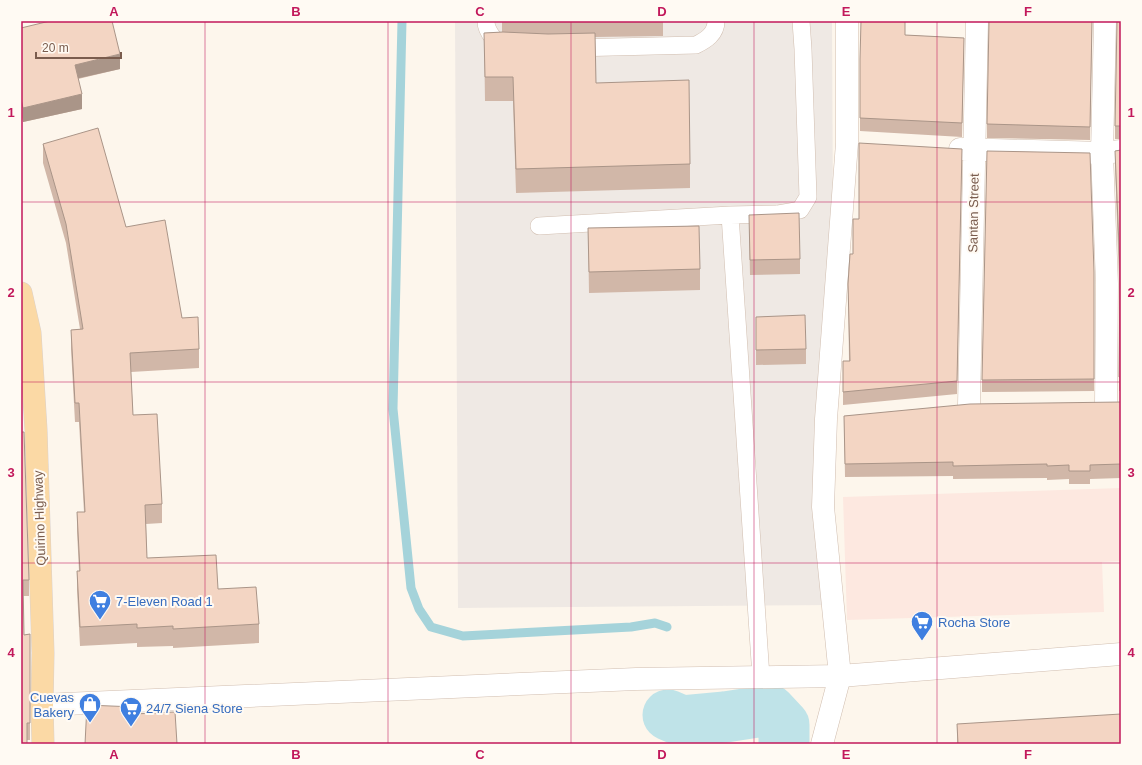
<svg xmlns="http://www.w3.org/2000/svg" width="1142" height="765" viewBox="0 0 1142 765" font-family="Helvetica,sans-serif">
  <rect width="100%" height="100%" fill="#fdf6ec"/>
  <path fill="#fde8e0" d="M 1121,488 L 1121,561 L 1102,562 L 1104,612 L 847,620 L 843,497 Z"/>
  <path fill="#efe9e4" d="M 455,21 L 832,21 L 835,605 L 458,608 Z"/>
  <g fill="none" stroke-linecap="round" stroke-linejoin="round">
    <path stroke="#a5d3da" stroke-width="9" d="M 402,21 L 393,409 L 411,588 L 419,609 L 431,627 L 463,636 L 631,627 L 655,623 L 667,627"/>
    <path stroke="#bfe3e8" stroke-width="51" d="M 668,715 L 682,721 L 725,717 L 770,710 L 784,725 L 784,744"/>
    <g stroke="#d1beb0" stroke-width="18">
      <path id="service" d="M 486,21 C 486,32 497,45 508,47
        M 572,48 L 696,45 C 706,40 716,34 716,21
        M 730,215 L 777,214 L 800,210 L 808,197 L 803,49 L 801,21
        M 539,226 L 730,215 L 761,677"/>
    </g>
    <g stroke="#d1beb0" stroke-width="23">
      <path id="minor" d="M 1105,21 L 1102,153 L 1107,284 L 1106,404
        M 960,149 L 1102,153 L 1121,151
        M 969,405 L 977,21
        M 822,744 L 840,676 L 823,507 L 826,419 L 847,143 L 847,21"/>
    </g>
    <g stroke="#d1beb0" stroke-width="23">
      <path id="tertiary" d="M 42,705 L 636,679 L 840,676 L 1121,654"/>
    </g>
    <g stroke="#dad1cd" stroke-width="23">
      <path id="primary" d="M 21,293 L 30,333 L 36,430 L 43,653 L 42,705 L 43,744"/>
    </g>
    <use href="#service" stroke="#fff" stroke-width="17"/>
    <use href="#minor" stroke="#fff" stroke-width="22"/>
    <use href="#tertiary" stroke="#fff" stroke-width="22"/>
    <use href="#primary" stroke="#fbd9a5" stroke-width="22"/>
  </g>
  <path fill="#d1b7a8" d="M 502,21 L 663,21 L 663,36 L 595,37 L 596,83 L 690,164 L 690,188 L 516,193 L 513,101 L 485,101 L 484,33 L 502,32 Z
    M 1092,21 L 1090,140 L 987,138 L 987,124 Z
    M 1121,21 L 1121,139 L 1115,139 L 1115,126 Z
    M 21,28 L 120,69 L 78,79 L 82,109 L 23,122 L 21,113 Z
    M 905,35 L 964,38 L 962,137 L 860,131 L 860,59 Z
    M 43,144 L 126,227 L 182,318 L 199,349 L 199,368 L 131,372 L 133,415 L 162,504 L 162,523 L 146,524 L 147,558 L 218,589 L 259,624 L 259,643 L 173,648 L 173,646 L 137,647 L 137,643 L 80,646 L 77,590 L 77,571 L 79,571 L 77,531 L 77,512 L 84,512 L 79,422 L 75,422 L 71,349 L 71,330 L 80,329 L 66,243 L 43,163 Z
    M 962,149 L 957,394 L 843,405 L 843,374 L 849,361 L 848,284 L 853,254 Z
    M 1121,150 L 1121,391 L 1119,391 L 1119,282 L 1115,164 L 1115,151 Z
    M 588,228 L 700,269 L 700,290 L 589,293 Z
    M 749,229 L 800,259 L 800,274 L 750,275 Z
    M 1094,272 L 1094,391 L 982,392 L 982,380 Z
    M 756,317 L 806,349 L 806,364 L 756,365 Z
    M 1121,402 L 1121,478 L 1090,479 L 1090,484 L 1069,484 L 1069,479 L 1047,480 L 1047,478 L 953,479 L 953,476 L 845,477 L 844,416 Z
    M 21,432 L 29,580 L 29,596 L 23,596 L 24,635 L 30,634 L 30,740 L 27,740 L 21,744 Z
    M 957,724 L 1121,744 L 957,744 Z"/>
  <path fill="#aa9588" d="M 120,54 L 120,69 L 75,79 L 75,65 Z
    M 82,94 L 82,109 L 23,122 L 23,108 Z"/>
  <path fill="#f3d5c3" stroke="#aa9588" d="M 50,21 L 112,21 L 120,54 L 75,65 L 82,94 L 23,108 L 21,99 L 21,28 Z
    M 861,21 L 905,21 L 905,35 L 964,38 L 962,123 L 860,118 L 860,59 Z
    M 989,21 L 1092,21 L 1090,127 L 987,124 Z
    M 1117,21 L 1121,21 L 1121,126 L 1115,126 Z
    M 503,32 L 548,34 L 595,33 L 596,83 L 689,80 L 690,164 L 516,169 L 513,77 L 485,77 L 484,33 Z
    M 98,128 L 126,227 L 165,220 L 182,318 L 198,317 L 199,349 L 130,353 L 133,415 L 157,414 L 162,504 L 145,505 L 147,558 L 216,555 L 218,589 L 256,587 L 259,624 L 173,629 L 173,626 L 137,628 L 137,624 L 80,627 L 77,571 L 80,571 L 77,512 L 85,512 L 79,403 L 75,403 L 71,330 L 83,329 L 66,224 L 43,144 Z
    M 859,143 L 962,149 L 957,381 L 843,392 L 843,361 L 850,361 L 848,284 L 850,254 L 853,254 L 853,219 L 859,219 Z
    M 1121,150 L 1121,377 L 1119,377 L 1120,270 L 1115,151 Z
    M 987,151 L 1090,153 L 1094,272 L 1094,379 L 982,380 Z
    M 799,213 L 800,259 L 750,260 L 749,215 Z
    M 699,226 L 700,269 L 589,272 L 588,228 Z
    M 805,315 L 806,349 L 756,350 L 756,317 Z
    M 1121,402 L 1121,464 L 1090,465 L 1090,471 L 1069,471 L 1069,465 L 1047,466 L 1047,464 L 953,466 L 953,462 L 845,464 L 844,416 L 970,404 Z
    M 21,432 L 24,432 L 29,580 L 23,580 L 24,635 L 30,634 L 30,723 L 27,723 L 27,744 L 21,744 Z
    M 87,705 L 135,707 L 134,714 L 175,712 L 177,744 L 85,744 Z
    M 1121,714 L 1121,744 L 958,744 L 957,724 Z"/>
  <path fill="none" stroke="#c2185b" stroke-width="1" stroke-opacity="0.55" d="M 205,21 L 205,744M 388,21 L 388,744M 571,21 L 571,744M 754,21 L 754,744M 937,21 L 937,744M 21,202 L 1121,202M 21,382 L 1121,382M 21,563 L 1121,563"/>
  <defs>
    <g id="supermarket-pin" transform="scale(1.15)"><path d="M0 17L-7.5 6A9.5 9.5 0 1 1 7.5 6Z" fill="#3f7fe0" stroke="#fffaf3"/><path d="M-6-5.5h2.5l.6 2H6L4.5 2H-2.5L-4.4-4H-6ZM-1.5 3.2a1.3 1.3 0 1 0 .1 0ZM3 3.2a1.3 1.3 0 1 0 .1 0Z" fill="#fff"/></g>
    <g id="shop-pin" transform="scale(1.15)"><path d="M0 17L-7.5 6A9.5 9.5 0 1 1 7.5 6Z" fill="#3f7fe0" stroke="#fffaf3"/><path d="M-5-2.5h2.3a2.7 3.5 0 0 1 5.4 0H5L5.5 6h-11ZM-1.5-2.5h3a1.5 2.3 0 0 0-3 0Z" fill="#fff"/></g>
  </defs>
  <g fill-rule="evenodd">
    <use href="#supermarket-pin" x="100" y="601"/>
    <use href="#supermarket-pin" x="922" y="622"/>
    <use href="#shop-pin" x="90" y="704"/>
    <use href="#supermarket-pin" x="131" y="708"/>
  </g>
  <g text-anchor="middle" stroke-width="4" stroke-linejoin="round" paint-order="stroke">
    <g font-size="13" fill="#7a5c4d" stroke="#fffaf3">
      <text transform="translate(973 213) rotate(-89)" y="5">Santan Street</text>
      <text transform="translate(39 518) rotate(-92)" y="5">Quirino Highway</text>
    </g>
    <g font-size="13" fill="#366cbe" stroke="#fffaf3" text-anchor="start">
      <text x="116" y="606">7-Eleven Road 1</text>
      <text x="938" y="627">Rocha Store</text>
      <text x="74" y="702" text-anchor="end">Cuevas<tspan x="74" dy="15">Bakery</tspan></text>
      <text x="146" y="713">24/7 Siena Store</text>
    </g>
  </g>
  <rect width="1142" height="765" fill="none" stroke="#fffaf3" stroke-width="44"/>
  <path d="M36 52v6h85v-6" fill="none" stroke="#7a5c4d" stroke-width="2"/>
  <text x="42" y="52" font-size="12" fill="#7a5c4d" stroke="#fffaf3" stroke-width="3" paint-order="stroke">20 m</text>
  <rect x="22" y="22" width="1098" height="721" fill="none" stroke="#c2185b" stroke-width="1.5"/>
  <g font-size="13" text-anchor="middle" font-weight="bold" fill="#c2185b">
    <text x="114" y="16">A</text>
    <text x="296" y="16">B</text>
    <text x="480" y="16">C</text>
    <text x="662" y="16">D</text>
    <text x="846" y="16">E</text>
    <text x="1028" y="16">F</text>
    <text x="11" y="117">1</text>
    <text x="1131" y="117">1</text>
    <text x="11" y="297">2</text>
    <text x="1131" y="297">2</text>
    <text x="11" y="477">3</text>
    <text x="1131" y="477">3</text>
    <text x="11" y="657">4</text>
    <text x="1131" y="657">4</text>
    <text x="114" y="759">A</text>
    <text x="296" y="759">B</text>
    <text x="480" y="759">C</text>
    <text x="662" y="759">D</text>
    <text x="846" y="759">E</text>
    <text x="1028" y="759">F</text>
  </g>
</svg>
